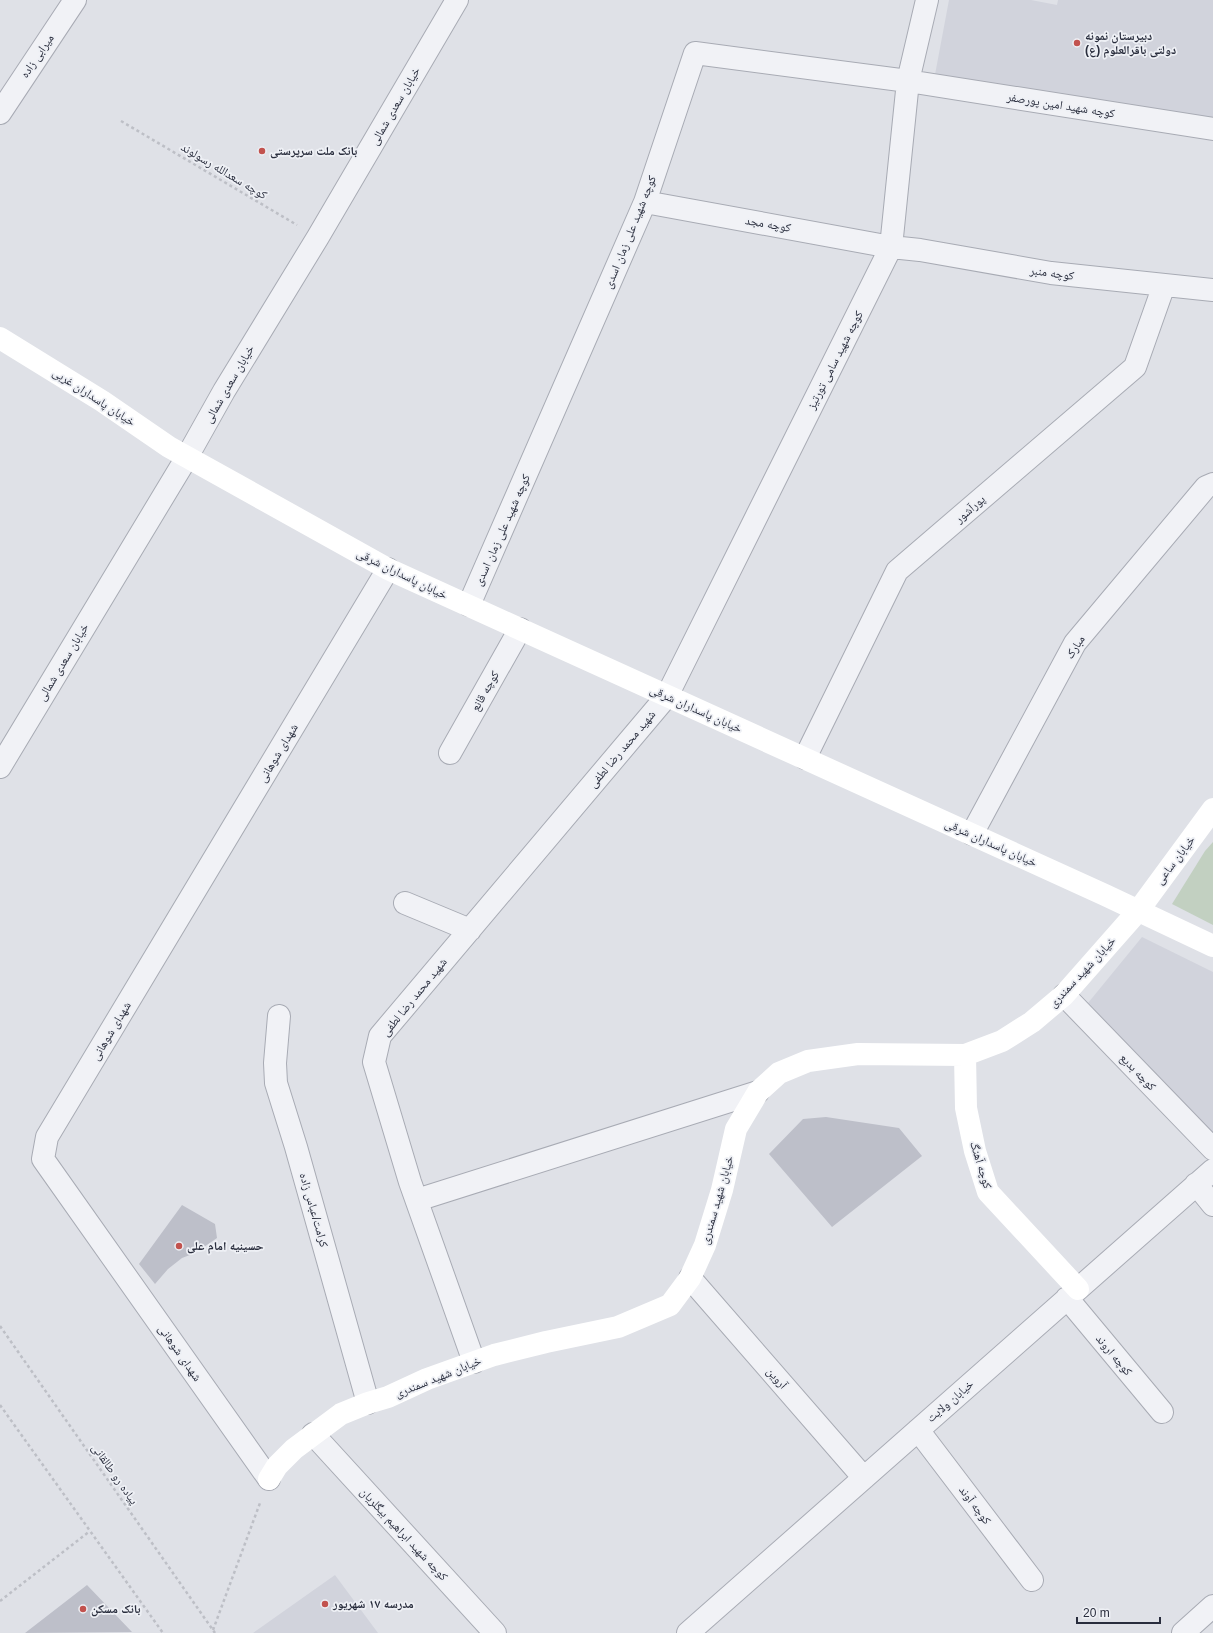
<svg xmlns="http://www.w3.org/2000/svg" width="1213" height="1633" viewBox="0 0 1213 1633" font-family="Arial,'Noto Naskh Arabic',sans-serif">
  <rect width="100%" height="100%" fill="#dfe1e7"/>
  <path fill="#d1d3dc" d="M 949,0 L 1031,0 L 1057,5 L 1058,0 L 1213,0 L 1213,127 L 934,80 Z
    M 1142,937 L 1213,972 L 1213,1133 L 1088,1003 Z
    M 335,1575 L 378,1633 L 253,1633 Z"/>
  <path fill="#c2d0c1" d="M 1213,842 L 1213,925 L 1172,904 L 1205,851 Z"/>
  <path fill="#bdbfc9" d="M 826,1117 L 899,1128 L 922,1156 L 832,1227 L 769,1154 L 803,1119 Z
    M 182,1205 L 215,1224 L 217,1238 L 195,1253 L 182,1258 L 168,1269 L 155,1284 L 139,1264 Z
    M 87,1585 L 132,1632 L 25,1633 Z"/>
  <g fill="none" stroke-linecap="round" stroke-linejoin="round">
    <g stroke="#a8abb4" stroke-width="24">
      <path id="street" d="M 0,113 L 75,0
        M 645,202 L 891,247 L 920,250 L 1051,273 L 1213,290
        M 469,605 L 645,202 L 695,53 L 908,81 L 1213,129
        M 450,753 L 520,629
        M 805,758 L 897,571 L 1135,367 L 1164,285
        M 0,767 L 187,457 L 224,391 L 318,237 L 457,0
        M 972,834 L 1075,643 L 1206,487 L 1213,484
        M 405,903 L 470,930
        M 1064,995 L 1213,1149
        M 279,1016 L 275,1063 L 276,1083 L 296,1147 L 368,1403
        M 1196,1184 L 1213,1205
        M 417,1200 L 758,1092
        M 690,1278 L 864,1478
        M 1067,1298 L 1162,1412
        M 474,1362 L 410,1182 L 374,1062 L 380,1036 L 667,696 L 891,247 L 908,81 L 927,0
        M 918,1430 L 1032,1580
        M 313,1434 L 495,1633
        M 269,1479 L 43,1159 L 47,1137 L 388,569
        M 688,1633 L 1213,1170
        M 1183,1633 L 1213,1606"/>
    </g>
    <path stroke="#bdbfc6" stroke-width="2.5" stroke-dasharray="3 3" stroke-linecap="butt" d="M 121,121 L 297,225
      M 0,1326 L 215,1633
      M 0,1405 L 163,1633
      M 0,1601 L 90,1531
      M 213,1630 L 260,1503"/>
    <use href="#street" stroke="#f1f2f6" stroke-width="22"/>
    <path stroke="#fff" stroke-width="22" d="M 0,338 L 102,401 L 169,447 L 388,569 L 1105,895 L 1213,946
      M 965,1055 L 966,1108 L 975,1151 L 988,1192 L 1078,1289
      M 269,1479 L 277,1466 L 294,1449 L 341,1414 L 368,1403 L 388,1397 L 427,1379 L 494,1355 L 546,1342 L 618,1327 L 670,1305 L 690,1278 L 705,1245 L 722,1190 L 736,1129 L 758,1092 L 779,1073 L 808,1061 L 858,1054 L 965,1055 L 1002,1041 L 1032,1022 L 1064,995 L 1138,911 L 1213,809"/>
  </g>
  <g fill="#c2524e" stroke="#eef0f5" stroke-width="1.5">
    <circle cx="1077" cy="43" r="4"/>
    <circle cx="262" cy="151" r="4"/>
    <circle cx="179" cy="1246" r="4"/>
    <circle cx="325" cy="1604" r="4"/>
    <circle cx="83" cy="1609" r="4"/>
  </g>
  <g text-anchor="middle" stroke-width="3.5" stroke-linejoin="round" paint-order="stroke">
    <g font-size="12" font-weight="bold" fill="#292d3d" stroke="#eef0f5" text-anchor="start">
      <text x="1085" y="40">دبیرستان نمونه<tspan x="1085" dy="14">دولتی باقرالعلوم (ع)</tspan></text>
      <text x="270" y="155">بانک ملت سرپرستی</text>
      <text x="187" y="1250">حسینیه امام علی</text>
      <text x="333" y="1608">مدرسه ۱۷ شهریور</text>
      <text x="91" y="1613">بانک مسکن</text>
    </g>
    <g font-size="12" fill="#292d3d" stroke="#eef0f5">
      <text transform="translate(37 56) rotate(-56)" y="4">میرابی زاده</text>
      <text transform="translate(1061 105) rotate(9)" y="4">کوچه شهید امین پورصفر</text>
      <text transform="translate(395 106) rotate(-60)" y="4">خیابان سعدی شمالی</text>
      <text transform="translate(224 171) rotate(31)" y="4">کوچه سعدالله رسولوند</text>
      <text transform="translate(768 224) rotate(10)" y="4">کوچه مجد</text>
      <text transform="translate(630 232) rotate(-68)" y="4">کوچه شهید علی زمان اسدی</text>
      <text transform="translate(1052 273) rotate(8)" y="4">کوچه منبر</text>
      <text transform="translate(835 360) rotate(-63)" y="4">کوچه شهید سامی تورتیز</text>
      <text transform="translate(229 384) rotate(-60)" y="4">خیابان سعدی شمالی</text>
      <text transform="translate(94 397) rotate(33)" y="4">خیابان پاسداران غربی</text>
      <text transform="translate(970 509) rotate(-41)" y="4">پورآشور</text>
      <text transform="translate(502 530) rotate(-66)" y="4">کوچه شهید علی زمان اسدی</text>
      <text transform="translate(402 574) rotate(26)" y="4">خیابان پاسداران شرقی</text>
      <text transform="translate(1075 647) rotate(-57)" y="4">مبارک</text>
      <text transform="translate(63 662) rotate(-59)" y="4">خیابان سعدی شمالی</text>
      <text transform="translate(485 691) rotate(-60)" y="4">کوچه قانع</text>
      <text transform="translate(696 709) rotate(24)" y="4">خیابان پاسداران شرقی</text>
      <text transform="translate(622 749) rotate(-50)" y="4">شهید محمد رضا لطفی</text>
      <text transform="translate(278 753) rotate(-59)" y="4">شهدای شوهانی</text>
      <text transform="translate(991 843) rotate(24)" y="4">خیابان پاسداران شرقی</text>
      <text transform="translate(1175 860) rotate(-53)" y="4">خیابان ساعی</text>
      <text transform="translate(1082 972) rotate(-47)" y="4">خیابان شهید سمندری</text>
      <text transform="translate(414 997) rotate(-51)" y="4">شهید محمد رضا لطفی</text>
      <text transform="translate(111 1031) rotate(-59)" y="4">شهدای شوهانی</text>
      <text transform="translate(1138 1072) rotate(46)" y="4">کوچه بدیع</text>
      <text transform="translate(981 1165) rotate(73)" y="4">کوچه آهنگ</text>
      <text transform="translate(717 1200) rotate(-74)" y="4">خیابان شهید سمندری</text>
      <text transform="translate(314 1210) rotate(74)" y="4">کرامت/عباس زاده</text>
      <text transform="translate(180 1353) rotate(55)" y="4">شهدای شوهانی</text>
      <text transform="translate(1114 1355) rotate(50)" y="4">کوچه اروند</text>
      <text transform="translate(438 1377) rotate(-22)" y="4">خیابان شهید سمندری</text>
      <text transform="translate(777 1378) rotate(49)" y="4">آروین</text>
      <text transform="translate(950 1401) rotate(-41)" y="4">خیابان ولایت</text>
      <text transform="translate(115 1474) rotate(55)" y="4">پیاده رو طالقانی</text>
      <text transform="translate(975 1505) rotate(53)" y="4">کوچه آوند</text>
      <text transform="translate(404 1534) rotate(47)" y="4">کوچه شهید ابراهیم بیگلریان</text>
    </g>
  </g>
  <path d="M1077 1617v6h83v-6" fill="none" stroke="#292d3d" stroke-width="2"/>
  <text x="1083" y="1617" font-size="12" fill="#292d3d" stroke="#eef0f5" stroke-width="3" paint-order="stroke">20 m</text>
</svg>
